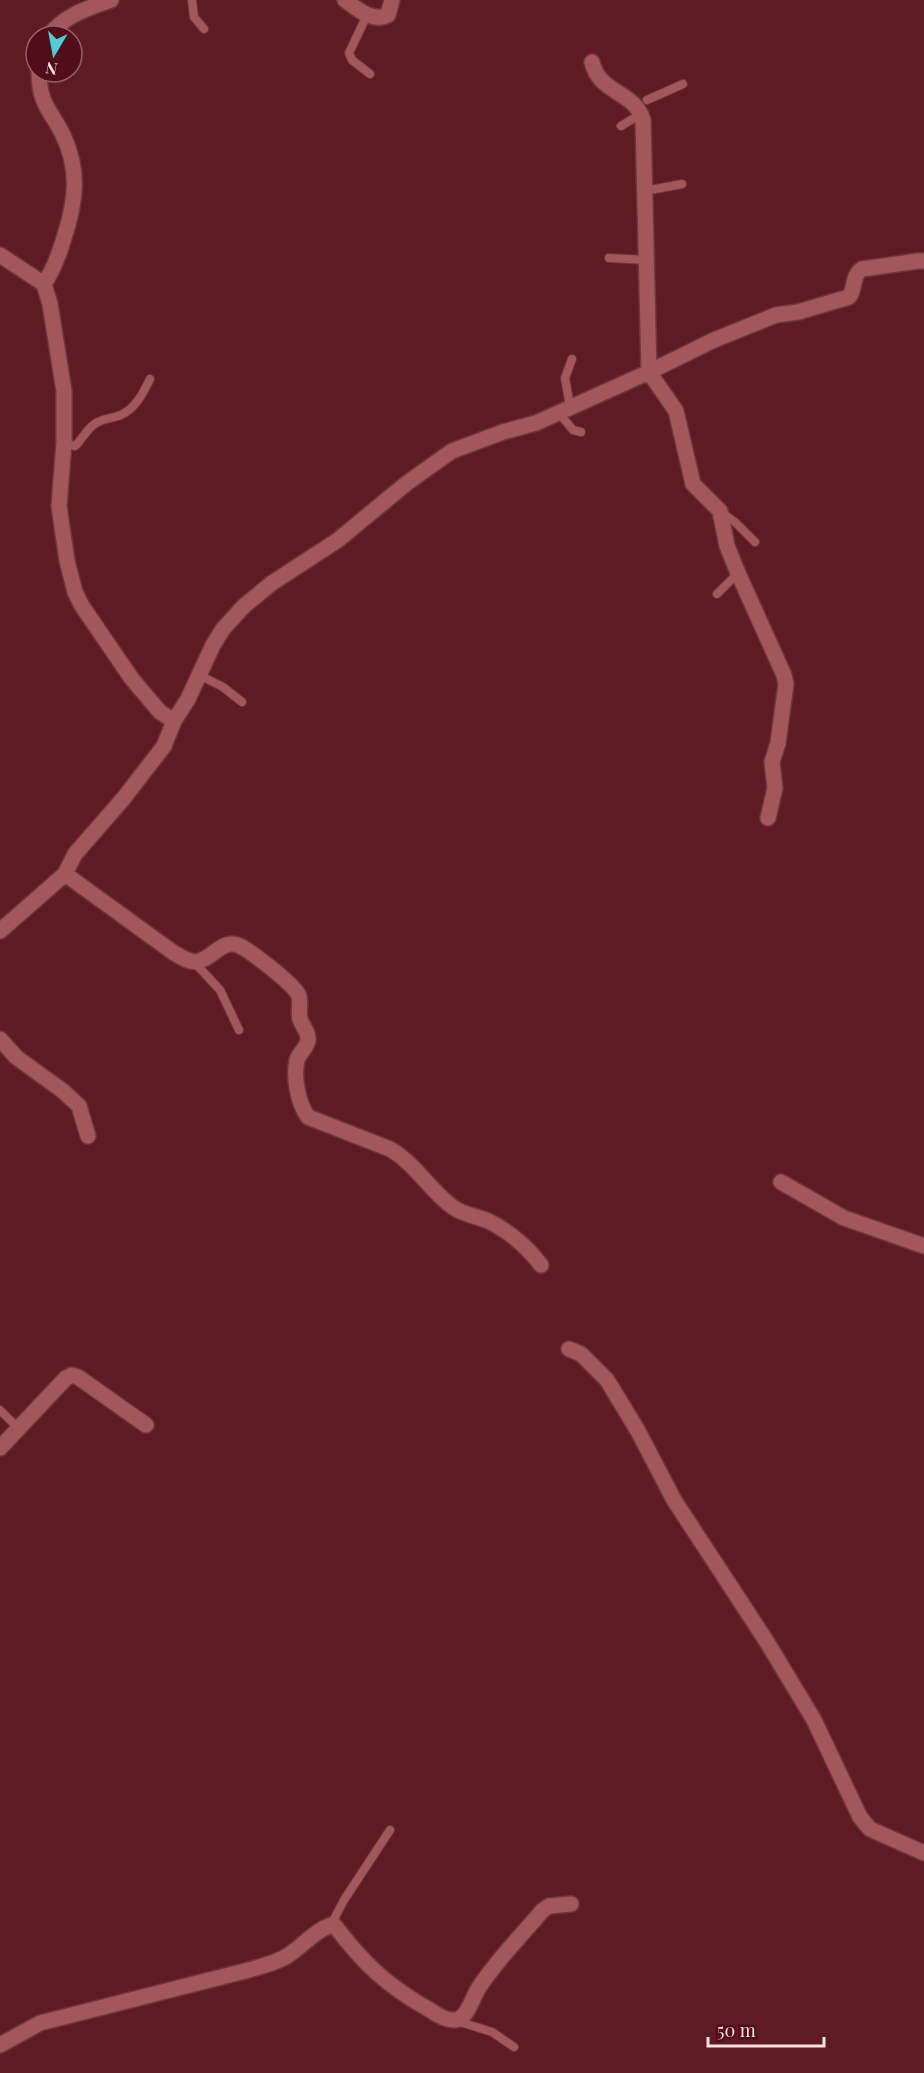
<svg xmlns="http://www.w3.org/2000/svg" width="924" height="2073" viewBox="0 0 924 2073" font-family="'Playfair Display',serif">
  <rect width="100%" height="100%" fill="#5f1b22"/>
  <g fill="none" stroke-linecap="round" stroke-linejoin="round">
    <g stroke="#6d363d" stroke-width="10">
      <path id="lane" d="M 192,0 L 194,17 L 204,29
        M 367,15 L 349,53 L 352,60 L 370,74
        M 647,100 L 683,84
        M 621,126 L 641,114
        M 645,191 L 682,184
        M 609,258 L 647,260
        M 570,406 L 565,378 L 572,359
        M 558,412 L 573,430 L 581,432
        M 64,443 L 75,446 C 83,439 87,427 98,422 C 105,418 114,418 121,415 C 136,408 143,393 150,379
        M 721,512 L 736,523 L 755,542
        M 717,594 L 738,573
        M 199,675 L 223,687 L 242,702
        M 195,963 L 220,990 L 239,1030
        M 0,1410 L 17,1427
        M 331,1925 L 344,1900 L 390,1830
        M 457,2021 L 492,2032 L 514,2047"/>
    </g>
    <g stroke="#6d363d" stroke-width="18">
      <path id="street" d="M 345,0 C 357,9 373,23 388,15 L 392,0
        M 49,36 C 63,16 88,8 111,0
        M 592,62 C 599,94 635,91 643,120 L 649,372 L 676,411 L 693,484 L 720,511 L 727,546 L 738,573 L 784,675 L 786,684 L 778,743 L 772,762 L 775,788 L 768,818
        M 39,72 C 39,104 50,109 63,135 C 80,171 76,201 64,238 C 59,255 54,269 44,284
        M 0,255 L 44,284 L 50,304 L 64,391 L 64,443 L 59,506 L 67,561 L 75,592 L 82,606 L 132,679 L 160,712 L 174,721
        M 65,874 L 174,953 C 181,957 191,964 199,961 C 214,957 223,938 240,946 C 252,952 295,985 299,996 C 301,1004 298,1012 300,1019 C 302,1026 309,1032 308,1040 C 307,1048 299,1053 297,1060 C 293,1077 298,1103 308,1117 L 390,1149 C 416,1164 430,1191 454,1208 C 465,1215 477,1216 488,1221 C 509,1231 528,1248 541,1265
        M 0,931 L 65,874 L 75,854 L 123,799 L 164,746 L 174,721 L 188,699 L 213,645 L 223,629 L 244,606 L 272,583 L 338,540 L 407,483 L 452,451 L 503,432 L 536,423 L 649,372 L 714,340 L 776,315 L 798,312 L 849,297 C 856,288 851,277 862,269 L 918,261 L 924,261
        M 0,1039 L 16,1057 L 63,1091 L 79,1106 L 88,1136
        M 781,1182 L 844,1218 L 924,1246
        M 569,1349 L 581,1354 L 607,1380 L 638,1431 L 674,1500 L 767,1642 L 814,1720 L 860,1817 L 870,1829 L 924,1853
        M 0,1448 L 66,1378 L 72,1375 L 78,1377 L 146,1425
        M 0,2045 L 40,2023 L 241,1972 C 256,1968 274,1964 287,1956 C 302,1947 314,1931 331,1925 L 335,1926 C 364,1964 387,1986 430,2010 C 437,2015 449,2023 459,2019 C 468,2015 473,1997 478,1989 C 494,1963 522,1935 542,1911 L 549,1906 L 571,1904"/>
    </g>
    <use href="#lane" stroke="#a2575a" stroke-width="8"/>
    <use href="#street" stroke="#a2575a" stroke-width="15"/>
  </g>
  <g transform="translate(54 54) rotate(190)"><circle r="28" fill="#520e18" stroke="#956268" stroke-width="1.5"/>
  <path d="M0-4.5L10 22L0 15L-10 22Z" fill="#51ccd1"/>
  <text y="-9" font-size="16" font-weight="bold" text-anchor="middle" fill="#fae0df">N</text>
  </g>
  <path d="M708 2037v9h116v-9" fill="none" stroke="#fae0df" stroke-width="3"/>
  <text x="717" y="2037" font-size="18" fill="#fae0df" stroke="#520e18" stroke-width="4.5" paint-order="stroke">50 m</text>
</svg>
